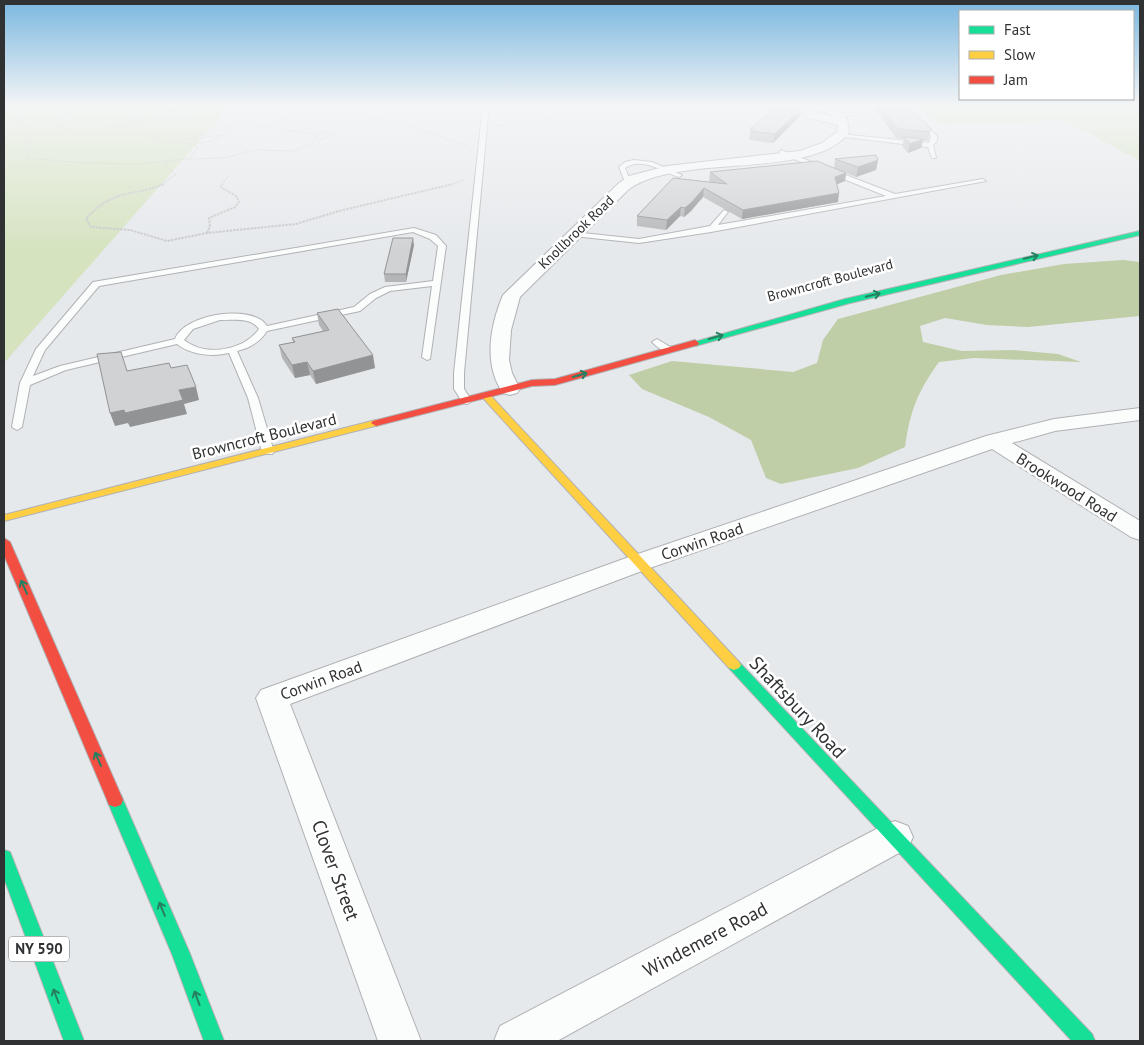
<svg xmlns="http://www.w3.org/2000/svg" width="1144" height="1045" viewBox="0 0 1144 1045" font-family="'PT Sans',sans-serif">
  <rect width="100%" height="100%" fill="#e6e9ec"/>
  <path fill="#d5e3bf" d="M 5,105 L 231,105 L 4,363 L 4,108 Z
    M 913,105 L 1140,105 L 1140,161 L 1066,121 L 941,125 Z"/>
  <path fill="#bfcea6" d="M 1123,260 L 1140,262 L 1140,316 L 1028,327 L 987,325 L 945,318 L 920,326 L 923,342 L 962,351 L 1013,350 L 1058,354 L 1081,362 L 974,358 L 939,362 C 918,391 910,411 905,447 L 858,468 L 781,484 L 766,478 L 751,440 L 709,417 L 642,389 L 629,375 L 672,361 L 793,372 L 817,363 L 823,340 L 838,319 L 1001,275 L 1064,264 Z"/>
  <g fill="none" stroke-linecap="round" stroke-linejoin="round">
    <g stroke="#b0b1b4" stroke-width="2">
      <path id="lane" d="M 483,105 L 489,105 L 464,373 L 464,389 L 472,401 L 467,404 L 463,403 L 454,389 L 454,373 Z
        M 799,105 L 805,105 L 813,108 L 810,110 Z
        M 854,112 L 856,115 L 838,117 L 835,115 Z
        M 927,126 L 937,136 L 937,141 L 933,145 L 936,158 L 932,158 L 928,147 L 837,136 L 840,134 L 929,143 L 931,136 L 924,128 Z
        M 781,150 L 895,194 L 983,179 L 986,181 L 711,232 L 639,243 L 573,236 L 569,234 L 573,232 L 639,239 L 710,226 L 724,210 L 728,212 L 718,225 L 886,196 L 779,153 Z
        M 634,160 L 652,162 L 682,175 L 679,177 C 663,172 642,156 625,168 L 631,183 L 626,184 L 619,167 L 625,162 Z
        M 414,228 L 436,235 L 446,246 L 430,359 L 427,360 L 422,357 L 432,286 L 390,291 L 376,298 L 360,311 L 267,331 C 260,342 250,348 237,351 L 258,398 L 274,452 L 272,454 L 264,454 L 262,452 L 248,398 L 229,353 C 211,357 191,355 177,344 L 66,370 L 30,385 L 22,427 L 17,430 L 12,427 L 20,383 L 36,349 L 93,282 ZM 413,232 L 430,239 L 438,246 L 433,281 L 385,287 L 370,294 L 354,307 L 267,326 C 252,303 184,314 175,339 L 60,366 L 33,376 L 45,350 L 99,286 ZM 220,320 C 233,320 251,317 259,329 C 244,351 205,357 184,340 L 193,329 Z
        M 657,339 L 672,348 L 672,352 C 665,354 657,347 652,342 Z"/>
    </g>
    <g stroke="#b0b1b4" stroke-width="2">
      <path id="street" d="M 813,105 L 835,108 L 847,119 L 849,133 C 810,181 681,152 629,189 L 520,297 L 511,330 L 509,360 L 512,373 L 520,389 L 517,393 L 510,395 L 503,393 C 483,364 490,326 503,295 L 619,183 L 629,176 L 667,166 L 800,151 L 822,143 L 837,132 L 838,125 L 809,118 L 798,111 ZM 812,111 L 823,111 L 834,117 Z
        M 1140,408 L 1140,420 L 1055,431 L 1012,443 L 1140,521 L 1140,540 L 1131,537 L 992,449 L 647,569 L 290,704 L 421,1041 L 378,1041 L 256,698 L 261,690 L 629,557 L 986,436 L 1054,419 Z
        M 895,821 L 908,826 L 913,837 L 908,848 L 557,1041 L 494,1041 L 500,1026 L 882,826 Z"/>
    </g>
    <g stroke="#b0b1b4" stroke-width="2">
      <path id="fast" d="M 1140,231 L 1140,235 L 850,303 L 695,346 L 691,343 L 845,299 Z
        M 734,660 L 739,662 L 1092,1034 L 1095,1041 L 1072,1041 L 729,668 L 727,665 L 729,662 Z
        M 115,793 L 121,795 L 123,800 L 190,954 L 224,1041 L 204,1041 L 172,954 L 107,800 L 109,795 Z
        M 4,850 L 10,852 L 12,857 L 84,1041 L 64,1041 L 4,878 Z"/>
    </g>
    <g stroke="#b0b1b4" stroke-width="2">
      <path id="slow" d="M 486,393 L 489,394 L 739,662 L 741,665 L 739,668 L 734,670 L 729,668 L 483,398 L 483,394 Z
        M 376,420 L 381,423 L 379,425 L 4,521 L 4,515 Z"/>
    </g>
    <g stroke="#b0b1b4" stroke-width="2">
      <path id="jam" d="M 695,340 L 699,343 L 698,345 L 555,385 L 532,386 L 376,426 L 371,423 L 373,421 L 532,380 L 555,379 Z
        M 4,538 L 10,542 L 123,800 L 121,805 L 115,807 L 109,805 L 107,800 L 4,555 Z"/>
    </g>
    <path stroke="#c8c9ca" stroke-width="1" stroke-dasharray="2 1" stroke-linecap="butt" d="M 40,105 L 42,106 L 20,118 L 21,124 L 33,132 L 29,142 L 23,147 L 28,152 L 26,156 L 29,158 L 83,163 L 137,164 L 187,159 L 198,149 L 194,144
      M 86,105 L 134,110 L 159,105
      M 87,105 C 77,113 64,113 54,122 L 56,126 L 83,133 L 138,132 L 175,144
      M 190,105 L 180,110 L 209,105
      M 244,105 L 254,107 L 250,113 L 298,121 L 303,127 L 333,135 L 316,141
      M 319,105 L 335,112 L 392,121 L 469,146
      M 1098,105 L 1140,111
      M 180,110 L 143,115 L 126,120 L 129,124 L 196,113 L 222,113 L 232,116 L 218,124 L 211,133 L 174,141 C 194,148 214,142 231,130 L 231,124 L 239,122 L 317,135 L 313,143 L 295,151 L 254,150 L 224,158 L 187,159
      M 496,126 L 550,119 L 559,105
      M 109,131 L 111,128 L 128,124
      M 195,143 L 194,141 L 197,139 L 221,135 L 217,130 L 228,128 L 222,126 L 221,122
      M 161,185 L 176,174 L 164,166 L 173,160
      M 222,185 L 229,175
      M 449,185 L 464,180"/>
    <path stroke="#c8c9ca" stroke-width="2" stroke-dasharray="2.5 1" stroke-linecap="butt" d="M 164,184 C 132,197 113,188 86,219 L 91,227 L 130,230 L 167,241 L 207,233 L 296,224 L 339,211 L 453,184
      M 207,233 L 210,226 L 209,218 L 235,207 L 239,202 L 236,196 L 221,187 L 222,184"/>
    <use href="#lane" fill="#fbfcfc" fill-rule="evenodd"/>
    <use href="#street" fill="#fbfcfc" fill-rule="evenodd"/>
    <use href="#fast" fill="#16e098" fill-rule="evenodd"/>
    <use href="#slow" fill="#ffcf43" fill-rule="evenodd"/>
    <use href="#jam" fill="#f24e42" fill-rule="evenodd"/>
  </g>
  <path fill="#b3b5b6" d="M 878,104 L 931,129 L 928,141 L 923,141 L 921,148 L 908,153 L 902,146 L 904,139 L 896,138 L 877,112 Z
    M 801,109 L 799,117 L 773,143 L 749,140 L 751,128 Z
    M 835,159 L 878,160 L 876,170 L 856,177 L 846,173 L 845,181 L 837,184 L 838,202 L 742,219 L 703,197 L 691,211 L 684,217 L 680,216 L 666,230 L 637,226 L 637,216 L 711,183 L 709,181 L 710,172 L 834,168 Z
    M 414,245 L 406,282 L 385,282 L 384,274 Z
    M 317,313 L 375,368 L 316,384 L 310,375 L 295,378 L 282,358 L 279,345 L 293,342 L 292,338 L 323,331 L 319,325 Z"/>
  <path fill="#929394" d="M 801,109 L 799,117 L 773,143 L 775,134 Z
    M 923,139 L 921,148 L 908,153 L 910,144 Z
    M 878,160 L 876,170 L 856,177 L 858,167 Z
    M 846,173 L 845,181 L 833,186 L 835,177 Z
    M 704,188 L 703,197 L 691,211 L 684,217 L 685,208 Z
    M 839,193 L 838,202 L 742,219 L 743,210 Z
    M 681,207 L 680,216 L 666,230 L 667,220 Z
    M 413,238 L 414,245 L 406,282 L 406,274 Z
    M 373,355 L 375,368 L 316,384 L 313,371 Z
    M 307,362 L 310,375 L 295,378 L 292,365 Z
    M 196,387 L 199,400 L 184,404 L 187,414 L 130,427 L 128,423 L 115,426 L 110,413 L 179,390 Z"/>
  <path fill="#d0d2d4" stroke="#929394" d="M 878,104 L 901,104 L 918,116 L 931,129 L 930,132 L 898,129 Z
    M 778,106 L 801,109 L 775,134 L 750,131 L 753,128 L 751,128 Z
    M 904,137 L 923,139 L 910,144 Z
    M 876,155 L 878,160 L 858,167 L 835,159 Z
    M 817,161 L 846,173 L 835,177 L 839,193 L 743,210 L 704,188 L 692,202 L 685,208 L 681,207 L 667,220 L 637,216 L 673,178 L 727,184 L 710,172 Z
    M 393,238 L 413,238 L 406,274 L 384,274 Z
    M 338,309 L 373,355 L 313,371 L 307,362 L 292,365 L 279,345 L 295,342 L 292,338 L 329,330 L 317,313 Z
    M 121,352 L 127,371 L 169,363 L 171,368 L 187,365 L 196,387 L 179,390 L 183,400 L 125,413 L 124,410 L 110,413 L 97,354 Z"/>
  <defs><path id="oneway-shaft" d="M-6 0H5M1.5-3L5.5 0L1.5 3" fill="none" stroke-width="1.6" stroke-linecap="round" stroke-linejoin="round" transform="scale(1.25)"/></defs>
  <g stroke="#248060">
    <use href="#oneway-shaft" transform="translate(1031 257) rotate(-13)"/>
    <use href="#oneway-shaft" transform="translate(873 295) rotate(-14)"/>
    <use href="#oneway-shaft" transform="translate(716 337) rotate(-16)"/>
    <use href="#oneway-shaft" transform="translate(580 375) rotate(-16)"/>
    <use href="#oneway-shaft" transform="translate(24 587) rotate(-114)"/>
    <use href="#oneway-shaft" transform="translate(98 759) rotate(-113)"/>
    <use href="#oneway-shaft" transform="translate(162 909) rotate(-113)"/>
    <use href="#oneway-shaft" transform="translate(56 996) rotate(-111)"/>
    <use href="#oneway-shaft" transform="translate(197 998) rotate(-110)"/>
  </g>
  <linearGradient id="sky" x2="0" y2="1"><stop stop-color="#7ab7e0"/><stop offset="0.42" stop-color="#f4f5f6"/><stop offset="1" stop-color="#f4f5f6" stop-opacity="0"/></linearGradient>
  <rect width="1144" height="251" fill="url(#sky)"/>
  <g text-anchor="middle" stroke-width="5" stroke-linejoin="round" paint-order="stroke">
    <g font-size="14" fill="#2f3133" stroke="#fff">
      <text transform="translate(576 232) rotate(-44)" y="5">Knollbrook Road</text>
      <text transform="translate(830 280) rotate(-15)" y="5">Browncroft Boulevard</text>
    </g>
    <rect fill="#fff" stroke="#6d6f70" stroke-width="1" x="9" y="936.5" width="60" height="25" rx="4"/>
    <g font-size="15" font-weight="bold" fill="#2f3133">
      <text x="39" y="954">NY 590</text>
    </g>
    <g font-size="16" fill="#2f3133" stroke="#fff">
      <text transform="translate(264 436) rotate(-14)" y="6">Browncroft Boulevard</text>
      <text transform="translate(1067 487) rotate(32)" y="6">Brookwood Road</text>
      <text transform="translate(702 541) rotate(-19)" y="6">Corwin Road</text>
      <text transform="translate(321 680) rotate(-20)" y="6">Corwin Road</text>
    </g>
    <g font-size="19" fill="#2f3133" stroke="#fff">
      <text transform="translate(798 707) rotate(47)" y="7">Shaftsbury Road</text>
      <text transform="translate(336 870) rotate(70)" y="7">Clover Street</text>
      <text transform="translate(705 939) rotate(-28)" y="7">Windemere Road</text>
    </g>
  </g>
  <rect width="1144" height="1045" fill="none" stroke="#2f3133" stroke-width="10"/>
  <rect x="959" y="10" width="175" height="90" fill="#ffffff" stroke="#acadad"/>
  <rect x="969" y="26" width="25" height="8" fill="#16e098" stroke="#acadad"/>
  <text x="1004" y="35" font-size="15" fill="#2f3133">Fast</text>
  <rect x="969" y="51" width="25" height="8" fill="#ffcf43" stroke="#acadad"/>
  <text x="1004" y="60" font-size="15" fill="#2f3133">Slow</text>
  <rect x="969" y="76" width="25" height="8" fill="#f24e42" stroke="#acadad"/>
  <text x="1004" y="85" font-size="15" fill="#2f3133">Jam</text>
</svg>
